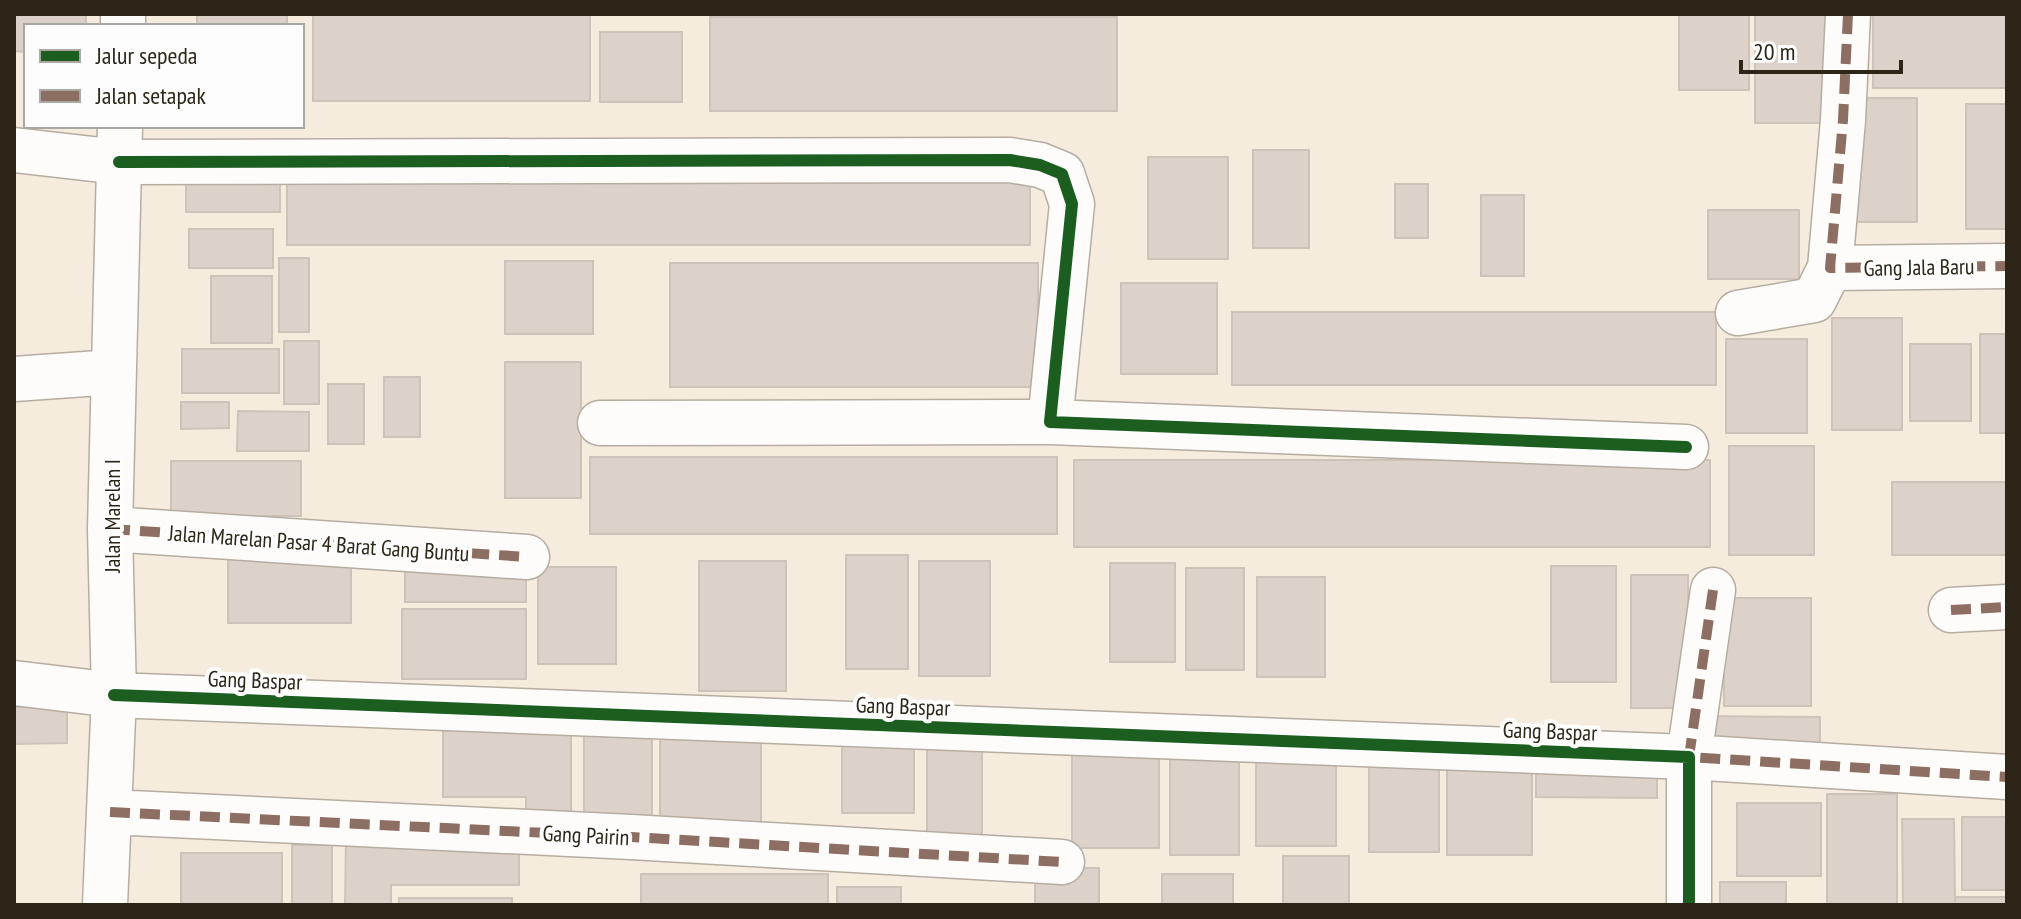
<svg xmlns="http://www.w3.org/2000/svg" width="2021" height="919" viewBox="0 0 2021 919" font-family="'PT Sans Narrow',sans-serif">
  <rect width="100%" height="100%" fill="#f5ecde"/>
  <path fill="#ddd2c9" stroke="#cec3ba" stroke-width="2" d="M 14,14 L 86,14 L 86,26 L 26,26 L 26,52 L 14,51 Z
    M 197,14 L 287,14 L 287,26 L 197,26 Z
    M 313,14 L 590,14 L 590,101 L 313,101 Z
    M 1679,14 L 1749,14 L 1749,90 L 1679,90 Z
    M 1755,14 L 1839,14 L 1839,123 L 1755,123 Z
    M 1873,14 L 2007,14 L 2007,88 L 1873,88 Z
    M 710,17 L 1117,17 L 1117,111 L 710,111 Z
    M 600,32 L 682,32 L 682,102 L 600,102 Z
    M 1852,98 L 1917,98 L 1917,222 L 1852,222 Z
    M 1966,104 L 2007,104 L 2007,229 L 1966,229 Z
    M 1253,150 L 1309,150 L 1309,248 L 1253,248 Z
    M 1148,157 L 1228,157 L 1228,259 L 1148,259 Z
    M 186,166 L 280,166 L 280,212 L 186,212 Z
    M 287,179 L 1030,179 L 1030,245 L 287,245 Z
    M 1395,184 L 1428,184 L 1428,238 L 1395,238 Z
    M 1481,195 L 1524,195 L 1524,276 L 1481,276 Z
    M 1708,210 L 1799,210 L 1799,279 L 1708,279 Z
    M 189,229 L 273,229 L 273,268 L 189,268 Z
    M 279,258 L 309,258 L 309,332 L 279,332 Z
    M 505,261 L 593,261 L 593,334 L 505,334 Z
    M 670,263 L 1038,263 L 1038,387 L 670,387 Z
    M 211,276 L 272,276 L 272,343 L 211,343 Z
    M 1121,283 L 1217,283 L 1217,374 L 1121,374 Z
    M 1232,312 L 1716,312 L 1716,385 L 1232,385 Z
    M 1832,318 L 1902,318 L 1902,430 L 1832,430 Z
    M 1980,334 L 2007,334 L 2007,433 L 1980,433 Z
    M 1726,339 L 1807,339 L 1807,433 L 1726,433 Z
    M 284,341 L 319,341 L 319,404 L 284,404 Z
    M 1910,344 L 1971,344 L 1971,421 L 1910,421 Z
    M 182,349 L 279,349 L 279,393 L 182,393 Z
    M 505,362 L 581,362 L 581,498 L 505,498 Z
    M 384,377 L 420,377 L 420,437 L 384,437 Z
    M 328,384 L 364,384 L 364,444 L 328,444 Z
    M 181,402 L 229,402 L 229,428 L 181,429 Z
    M 238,411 L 309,412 L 309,451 L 237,451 Z
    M 1729,446 L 1814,446 L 1814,555 L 1729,555 Z
    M 590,457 L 1057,457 L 1057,534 L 590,534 Z
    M 1074,460 L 1710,460 L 1710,547 L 1074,547 Z
    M 171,461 L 301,461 L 301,516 L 171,516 Z
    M 1892,482 L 2007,482 L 2007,555 L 1892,555 Z
    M 228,555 L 351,555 L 351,623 L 228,623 Z
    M 846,555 L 908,555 L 908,669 L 846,669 Z
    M 699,561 L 786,561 L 786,691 L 699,691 Z
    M 919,561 L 990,561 L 990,676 L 919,676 Z
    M 1110,563 L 1175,563 L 1175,662 L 1110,662 Z
    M 405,564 L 526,564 L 526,602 L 405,602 Z
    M 1551,566 L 1616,566 L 1616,682 L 1551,682 Z
    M 538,567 L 616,567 L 616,664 L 538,664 Z
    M 1186,568 L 1244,568 L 1244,670 L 1186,670 Z
    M 1631,575 L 1688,575 L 1688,708 L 1631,708 Z
    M 1257,577 L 1325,577 L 1325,677 L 1257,677 Z
    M 1724,598 L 1811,598 L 1811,706 L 1724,706 Z
    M 402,609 L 526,609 L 526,679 L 402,679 Z
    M 14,707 L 67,707 L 67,743 L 14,744 Z
    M 1703,716 L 1820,717 L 1820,756 L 1703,754 Z
    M 584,722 L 652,722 L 652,828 L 584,828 Z
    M 443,723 L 571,723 L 571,815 L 526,815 L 526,797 L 443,797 Z
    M 660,726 L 761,726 L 761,832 L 660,832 Z
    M 842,733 L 914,733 L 914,813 L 842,813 Z
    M 927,733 L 982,733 L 982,841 L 927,841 Z
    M 1072,750 L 1159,750 L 1159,848 L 1072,848 Z
    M 1256,750 L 1336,750 L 1336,846 L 1256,846 Z
    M 1170,753 L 1239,753 L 1239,855 L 1170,855 Z
    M 1369,755 L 1439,755 L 1439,852 L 1369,852 Z
    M 1447,757 L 1532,757 L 1532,855 L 1447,855 Z
    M 1536,757 L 1657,759 L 1657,798 L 1536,797 Z
    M 1827,794 L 1897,794 L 1897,905 L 1827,905 Z
    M 1737,803 L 1821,803 L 1821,876 L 1737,876 Z
    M 1962,817 L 2007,817 L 2007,890 L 1962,890 Z
    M 1902,819 L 1954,819 L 1955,905 L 1903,905 Z
    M 346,839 L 519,840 L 519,885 L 391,885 L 391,905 L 345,905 Z
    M 292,845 L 332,845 L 332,905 L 292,905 Z
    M 181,853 L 282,853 L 282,905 L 181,905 Z
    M 1283,856 L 1349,856 L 1349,905 L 1283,905 Z
    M 1035,868 L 1099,868 L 1099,905 L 1035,905 Z
    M 641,874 L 828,874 L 828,905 L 641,905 Z
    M 1162,874 L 1233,874 L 1233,905 L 1162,905 Z
    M 1720,882 L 1786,882 L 1786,905 L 1720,905 Z
    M 837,887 L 901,887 L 901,905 L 837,905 Z
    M 1955,897 L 2007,897 L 2007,905 L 1955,905 Z
    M 399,898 L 512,898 L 512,905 L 399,905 Z"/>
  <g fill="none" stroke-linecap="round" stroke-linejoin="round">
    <g stroke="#b5ada2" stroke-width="47">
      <path id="minor" d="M 123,26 L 123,14
        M 14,150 L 119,162 L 1010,160 L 1040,165 L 1062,174 L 1072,204 L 1050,422 L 1686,447
        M 1830,268 L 2007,266
        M 1738,313 L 1814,300 L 1830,268 L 1843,120 L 1848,14
        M 14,379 L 114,372
        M 600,423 L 1050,422
        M 110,529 L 527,557
        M 1713,590 L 1689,757 L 2007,777
        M 1951,610 L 2007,607
        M 14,683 L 114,695 L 1689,757 L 1689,905
        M 110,812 L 631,837 L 1062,862
        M 105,905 L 114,695 L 110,529 L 120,126"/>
    </g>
    <use href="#minor" stroke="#fefcfa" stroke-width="44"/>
    <path stroke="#8d6e63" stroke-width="10" stroke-dasharray="20 10" stroke-linecap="butt" d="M 1848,14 L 1843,120 L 1830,268 L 2007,266
      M 110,529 L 527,557
      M 1713,590 L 1689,757 L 2007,777
      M 1951,610 L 2007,607
      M 110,812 L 631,837 L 1062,862"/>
    <g stroke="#fdfdfd" stroke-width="17">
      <path id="cycleway" d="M 119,162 L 1010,160 L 1040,165 L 1062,174 L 1072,204 L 1050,422 L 1686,447
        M 114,695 L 1689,757 L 1689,905"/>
    </g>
    <use href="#cycleway" stroke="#1b5e20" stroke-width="12"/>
  </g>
  <g text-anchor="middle" stroke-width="8" stroke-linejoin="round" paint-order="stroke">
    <g font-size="22" fill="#2c2518" stroke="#fdfdfd">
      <text transform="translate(1919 267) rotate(-1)" y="8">Gang Jala Baru</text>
      <text transform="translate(112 516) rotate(-90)" y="8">Jalan Marelan I</text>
      <text transform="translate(319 543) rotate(4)" y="8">Jalan Marelan Pasar 4 Barat Gang Buntu</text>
      <text transform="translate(255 680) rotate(2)" y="8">Gang Baspar</text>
      <text transform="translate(903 706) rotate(2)" y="8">Gang Baspar</text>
      <text transform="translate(1550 731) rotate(2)" y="8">Gang Baspar</text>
      <text transform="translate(586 835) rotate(3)" y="8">Gang Pairin</text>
    </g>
  </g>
  <rect width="2021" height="919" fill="none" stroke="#2c2518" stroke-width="32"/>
  <rect x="24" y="24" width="280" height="104" fill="#fdfdfd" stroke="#a9a7a1" stroke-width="2"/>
  <rect x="40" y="50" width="40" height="12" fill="#1b5e20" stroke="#a9a7a1" stroke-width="2"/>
  <text x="96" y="64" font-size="24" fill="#2c2518">Jalur sepeda</text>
  <rect x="40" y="90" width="40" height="12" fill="#8d6e63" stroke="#a9a7a1" stroke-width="2"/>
  <text x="96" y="104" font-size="24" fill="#2c2518">Jalan setapak</text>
  <path d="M1741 60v12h160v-12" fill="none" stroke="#2c2518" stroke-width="4"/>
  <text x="1753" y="60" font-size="24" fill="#2c2518" stroke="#fdfdfd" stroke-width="6" paint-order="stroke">20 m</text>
</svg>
